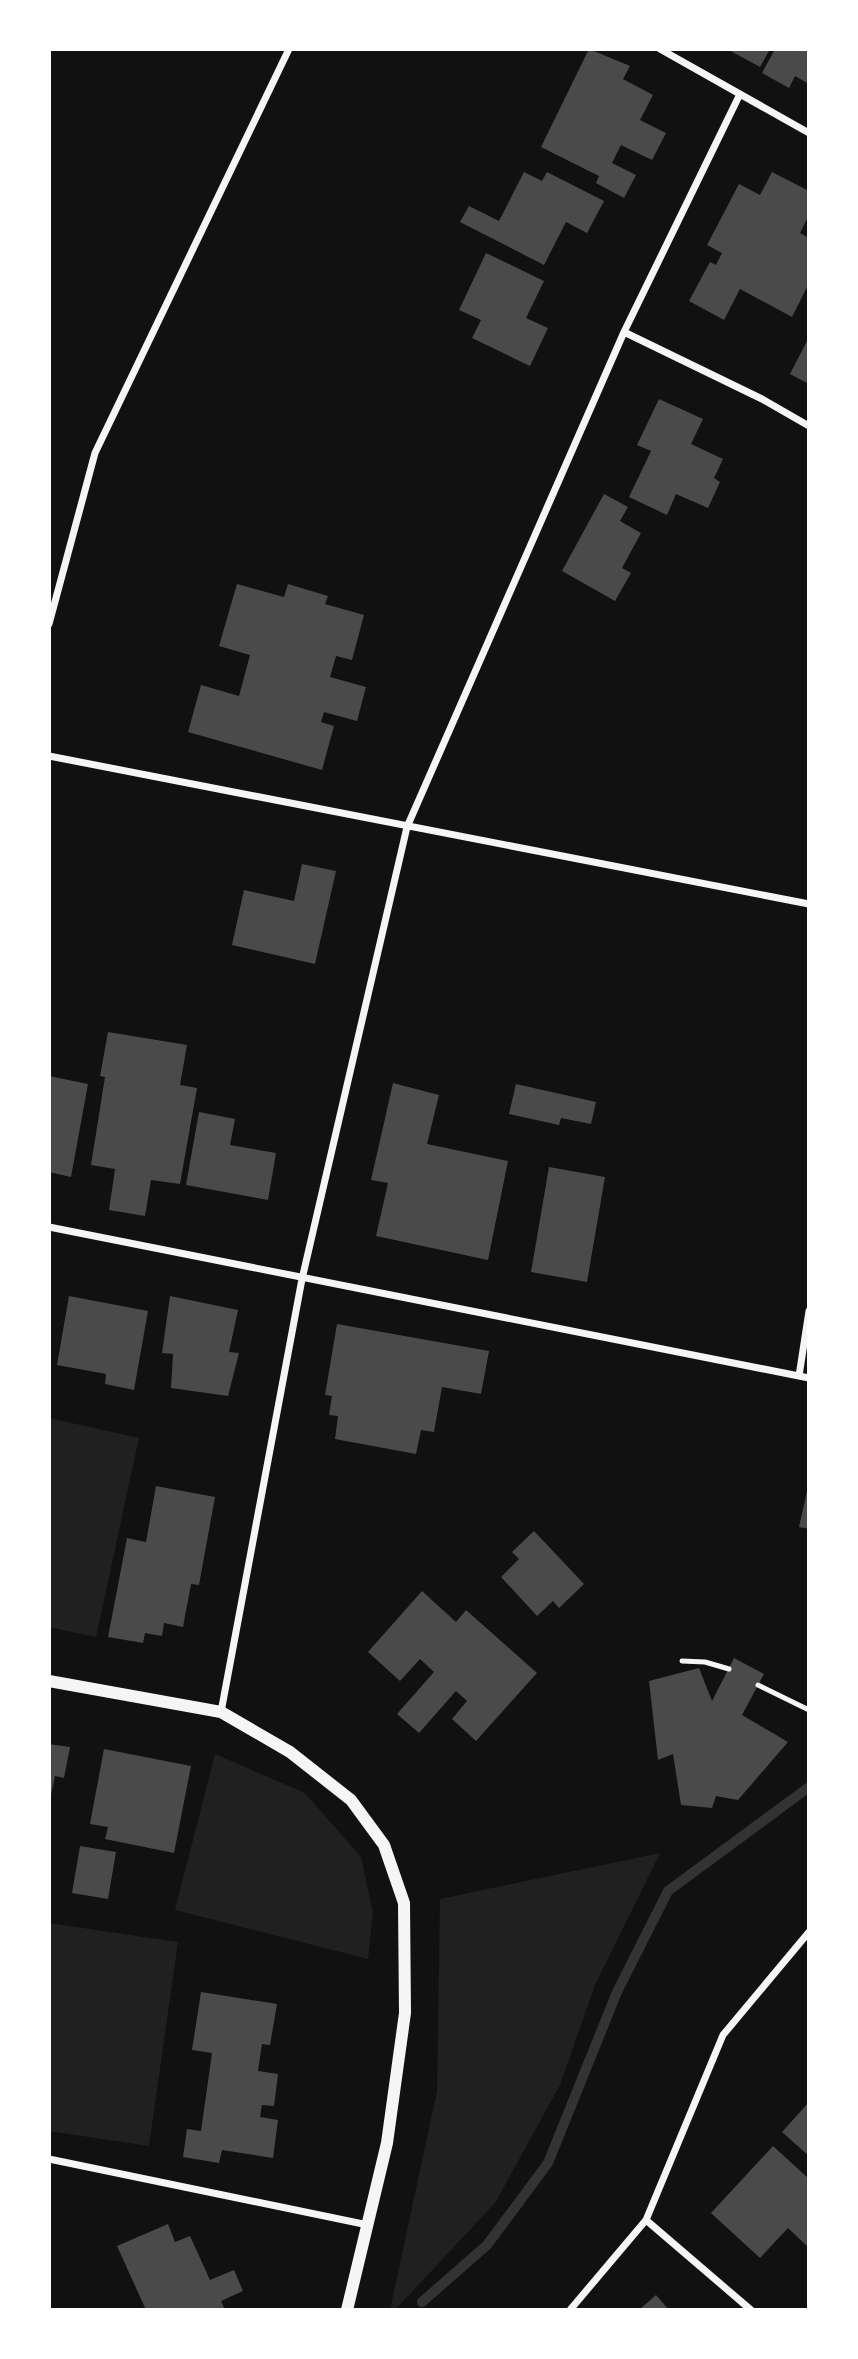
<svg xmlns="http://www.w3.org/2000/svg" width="858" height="2359" viewBox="0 0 858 2359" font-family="Ubuntu,sans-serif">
  <rect width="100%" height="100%" fill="#111"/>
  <path fill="#202020" d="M 49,1418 L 139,1438 L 96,1637 L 49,1627 Z
    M 215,1754 L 305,1793 L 361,1857 L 373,1913 L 368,1959 L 175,1910 Z
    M 660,1853 L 595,1985 L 560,2085 L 495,2203 L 395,2310 L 390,2310 L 437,2091 L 440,1899 Z
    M 49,1923 L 178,1942 L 149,2146 L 49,2131 Z"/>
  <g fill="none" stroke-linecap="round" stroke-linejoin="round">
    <path stroke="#333" stroke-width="10" d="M 422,2302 L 487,2245 L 548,2163 L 617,1992 L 668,1891 L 809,1787"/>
  </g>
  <path fill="#4a4a4a" d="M 589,49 L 630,66 L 623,79 L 653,95 L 640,120 L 666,133 L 652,160 L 621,145 L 612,163 L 636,175 L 624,198 L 596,183 L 599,176 L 541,147 Z
    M 727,49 L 770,49 L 760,67 Z
    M 775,49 L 809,49 L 809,84 L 795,76 L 789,88 L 762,73 Z
    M 524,172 L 542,181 L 547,172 L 604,201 L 587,233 L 566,222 L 544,265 L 460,222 L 469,206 L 499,221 Z
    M 772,172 L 809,191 L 809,215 L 800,233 L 809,238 L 809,283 L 792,317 L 740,289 L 724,320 L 689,301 L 710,262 L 716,265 L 722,253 L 707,245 L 739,184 L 760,195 Z
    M 486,253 L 544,281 L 526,318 L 548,328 L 530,366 L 472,338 L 481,320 L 459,310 Z
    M 809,337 L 809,384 L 790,374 Z
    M 659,399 L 703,419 L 691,444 L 723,459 L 714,478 L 720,482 L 708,508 L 676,494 L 667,515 L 629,497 L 651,451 L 637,445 Z
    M 604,494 L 628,507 L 620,521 L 641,533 L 622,568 L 631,573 L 615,601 L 562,571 Z
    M 237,584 L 284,597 L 288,584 L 328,596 L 325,604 L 364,615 L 352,660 L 336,656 L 330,677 L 366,687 L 357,721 L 324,712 L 321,722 L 334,726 L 322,770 L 188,732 L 201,685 L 239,696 L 250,655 L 219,646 Z
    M 302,864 L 336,871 L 315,964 L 232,945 L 244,890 L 294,901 Z
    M 108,1032 L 187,1045 L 180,1085 L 197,1088 L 180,1184 L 151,1180 L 145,1216 L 109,1210 L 115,1169 L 91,1165 L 105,1077 L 100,1076 Z
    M 49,1076 L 88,1084 L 71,1177 L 49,1172 Z
    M 393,1083 L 439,1095 L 427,1144 L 508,1161 L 488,1260 L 376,1236 L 388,1183 L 371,1180 Z
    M 516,1084 L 596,1102 L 591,1124 L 561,1118 L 559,1125 L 509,1114 Z
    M 199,1112 L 235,1119 L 230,1145 L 276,1153 L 268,1200 L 186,1185 Z
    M 549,1167 L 605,1177 L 587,1282 L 531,1272 Z
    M 69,1296 L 148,1311 L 134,1390 L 105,1384 L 106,1374 L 57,1365 Z
    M 170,1296 L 238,1310 L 229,1352 L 239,1353 L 228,1396 L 171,1388 L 173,1354 L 162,1353 Z
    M 337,1324 L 489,1351 L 481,1394 L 442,1387 L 434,1432 L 421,1430 L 416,1454 L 335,1439 L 338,1416 L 329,1415 L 332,1396 L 325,1395 Z
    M 156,1486 L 215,1497 L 199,1585 L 191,1584 L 183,1627 L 164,1623 L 162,1636 L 145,1633 L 143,1643 L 108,1637 L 127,1538 L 146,1542 Z
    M 807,1491 L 809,1492 L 809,1529 L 799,1527 Z
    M 534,1531 L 584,1584 L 559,1608 L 553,1601 L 537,1616 L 501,1577 L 519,1559 L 512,1552 Z
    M 422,1591 L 456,1622 L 466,1610 L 537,1673 L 476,1741 L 452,1719 L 467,1701 L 456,1691 L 419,1733 L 397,1714 L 434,1672 L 420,1659 L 400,1681 L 368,1652 Z
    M 734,1658 L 764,1674 L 742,1715 L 788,1742 L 738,1800 L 716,1796 L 712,1808 L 681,1805 L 673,1754 L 658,1760 L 649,1681 L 699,1668 L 712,1701 Z
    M 49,1744 L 70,1747 L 64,1778 L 55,1776 L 50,1799 Z
    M 104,1749 L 191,1766 L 174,1853 L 105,1839 L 108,1827 L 90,1824 Z
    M 80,1846 L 116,1852 L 108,1899 L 72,1893 Z
    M 201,1992 L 277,2004 L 270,2045 L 262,2044 L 258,2071 L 278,2074 L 274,2106 L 262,2105 L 260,2117 L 278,2120 L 273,2158 L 222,2150 L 219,2163 L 183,2157 L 187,2129 L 201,2131 L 212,2053 L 192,2050 Z
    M 809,2102 L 809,2156 L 782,2132 Z
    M 773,2146 L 809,2179 L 809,2248 L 788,2228 L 760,2258 L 711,2213 Z
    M 168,2224 L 175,2242 L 190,2236 L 210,2280 L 234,2270 L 243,2291 L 221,2301 L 225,2310 L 146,2310 L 117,2246 Z
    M 656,2295 L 669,2310 L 639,2310 Z"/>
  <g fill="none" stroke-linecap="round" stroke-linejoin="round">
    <path stroke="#f5f5f5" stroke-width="5" d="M 682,1661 L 705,1662 L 729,1669
      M 758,1685 L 809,1710"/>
    <path stroke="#f5f5f5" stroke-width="7" d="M 660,49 L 809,133
      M 740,94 L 624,332 L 762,399 L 809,426
      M 49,624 L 95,453 L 289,49
      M 49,756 L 809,904
      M 49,1227 L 809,1378
      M 799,1376 L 809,1311
      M 221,1712 L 302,1279 L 407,827 L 624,332
      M 49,2159 L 368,2225
      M 646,2220 L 751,2310
      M 570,2310 L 646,2220 L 723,2035 L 809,1932"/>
    <path stroke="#f5f5f5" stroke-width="12" d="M 49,1681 L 221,1712 L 290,1752 L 351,1800 L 384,1845 L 404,1903 L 405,2013 L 387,2143 L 347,2310"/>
  </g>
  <rect width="858" height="2359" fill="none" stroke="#ffffff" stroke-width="102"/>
</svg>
